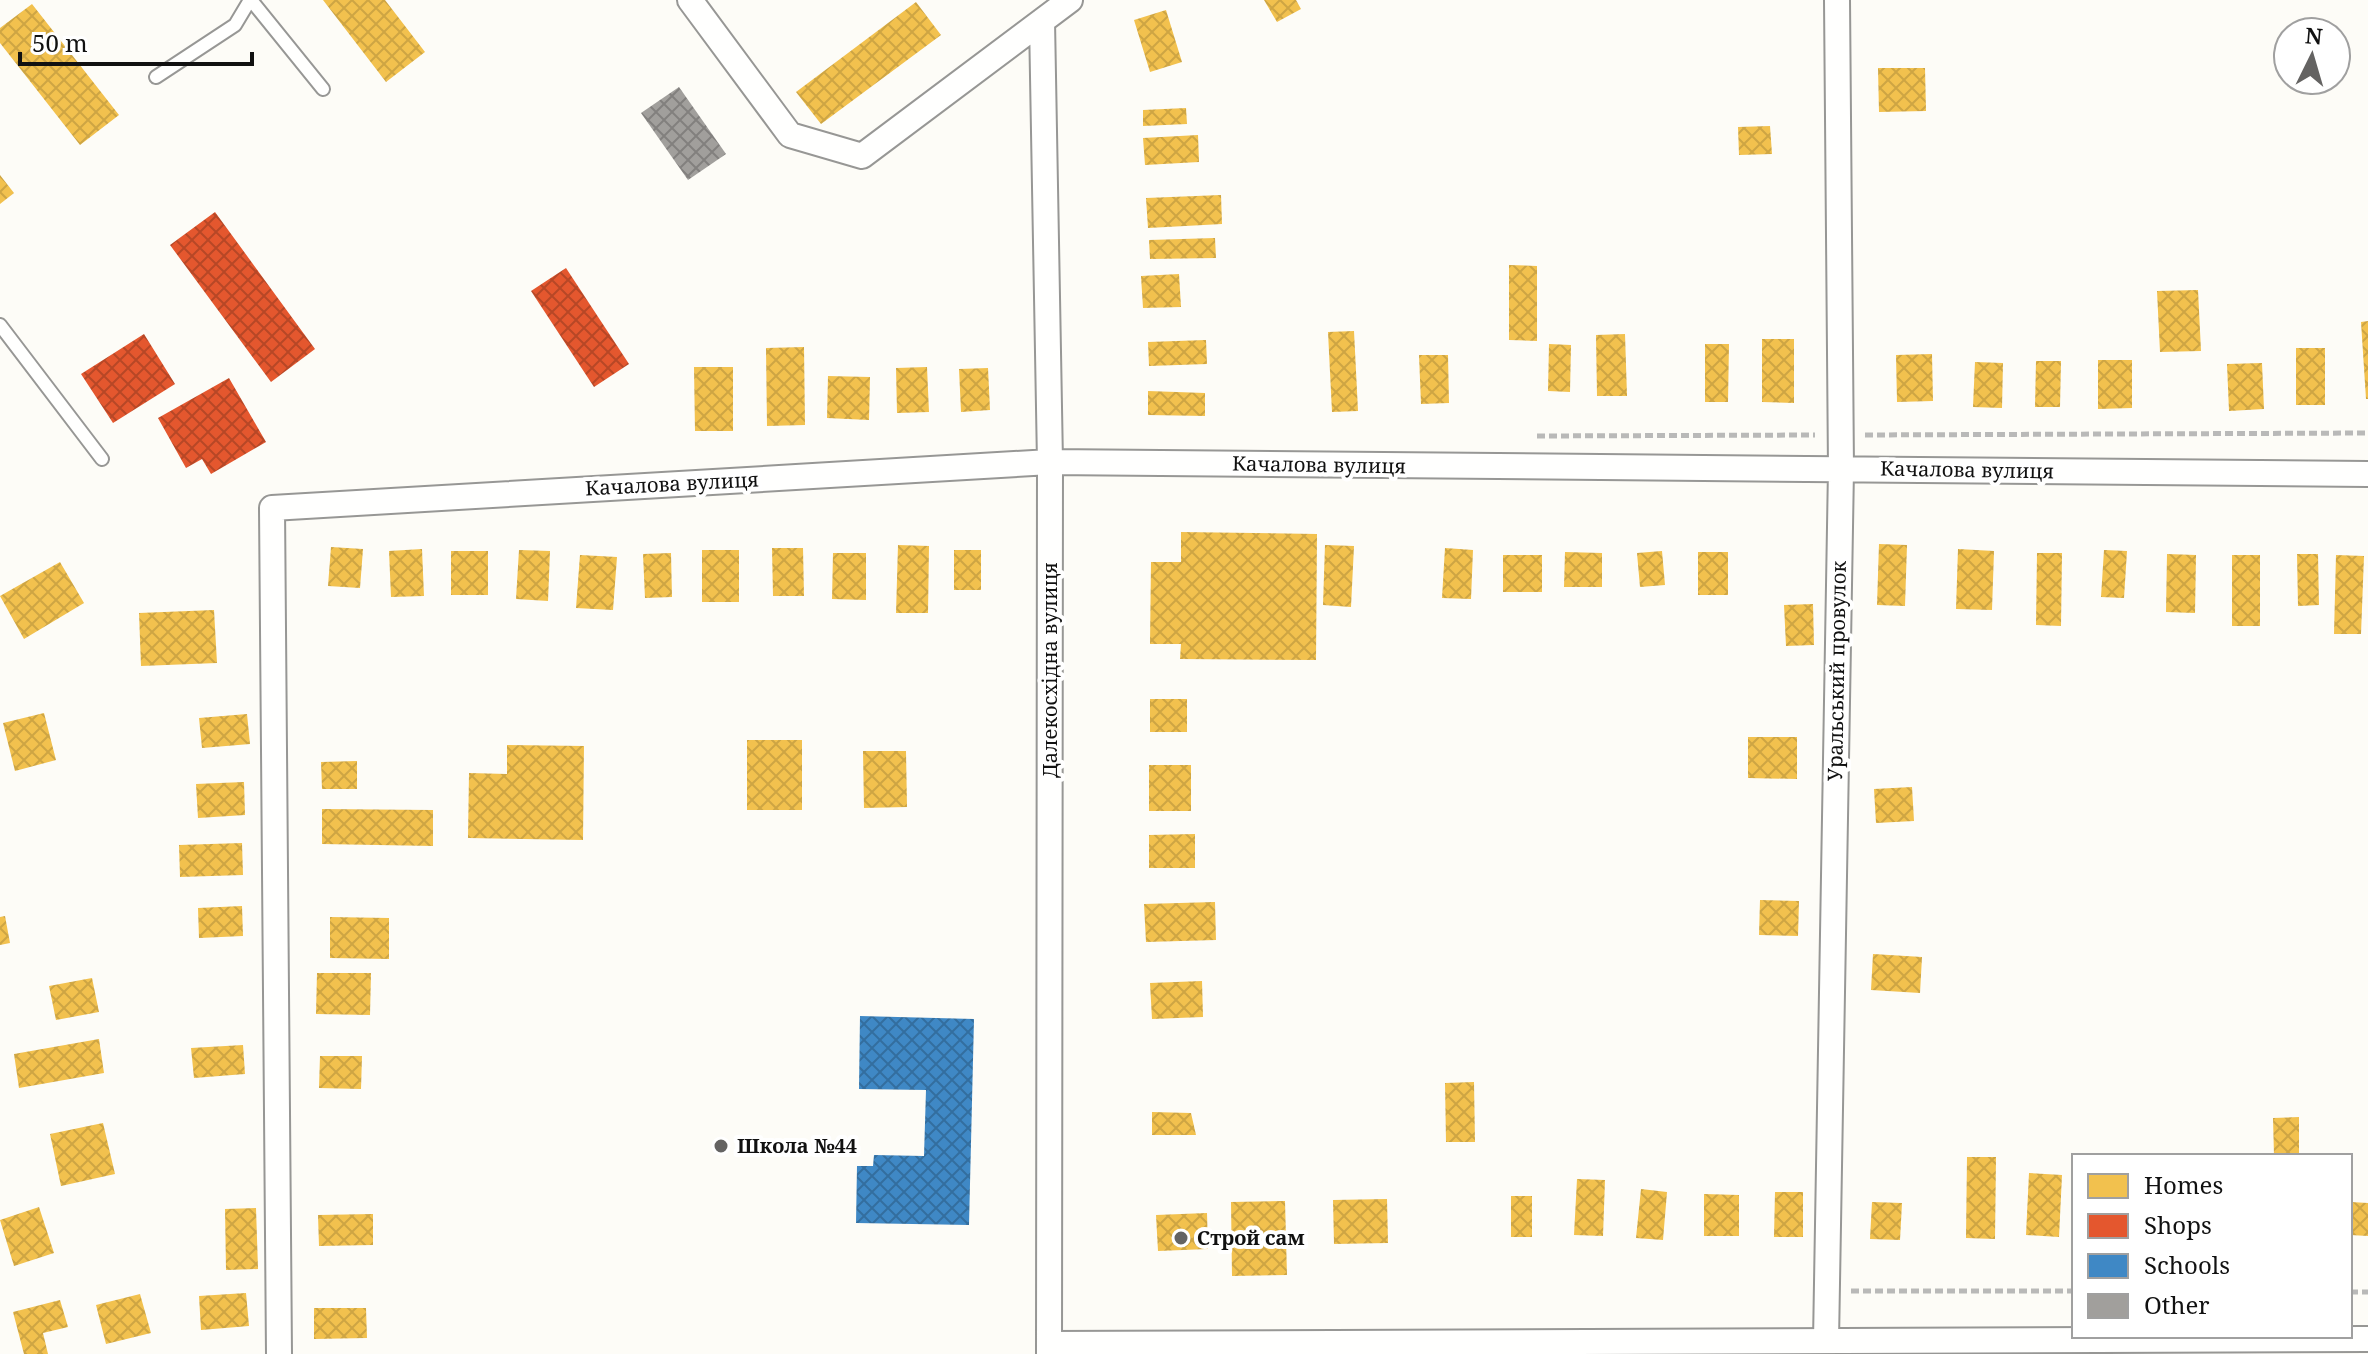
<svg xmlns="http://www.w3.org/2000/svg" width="2368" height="1354" viewBox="0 0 2368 1354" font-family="'Noto Serif',serif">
  <defs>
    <pattern id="homes-cross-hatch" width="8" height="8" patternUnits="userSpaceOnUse" patternTransform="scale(2)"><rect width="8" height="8" fill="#f2c14e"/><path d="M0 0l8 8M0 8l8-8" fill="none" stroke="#cea543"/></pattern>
    <pattern id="shops-cross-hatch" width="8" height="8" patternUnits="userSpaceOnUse" patternTransform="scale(2)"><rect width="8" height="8" fill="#e4572e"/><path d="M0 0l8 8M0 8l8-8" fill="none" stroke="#b74726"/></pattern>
    <pattern id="schools-cross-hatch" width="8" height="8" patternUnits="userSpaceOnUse" patternTransform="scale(2)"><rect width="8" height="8" fill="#3f88c5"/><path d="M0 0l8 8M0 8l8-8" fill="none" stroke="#336e9f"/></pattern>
    <pattern id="building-cross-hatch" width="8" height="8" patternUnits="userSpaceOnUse" patternTransform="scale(2)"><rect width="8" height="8" fill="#a19f9c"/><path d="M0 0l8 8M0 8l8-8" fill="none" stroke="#82807e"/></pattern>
  </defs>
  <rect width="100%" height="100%" fill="#fdfcf7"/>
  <path fill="url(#homes-cross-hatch)" d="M 323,0 L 385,0 L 425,52 L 386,82 Z
    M 1264,0 L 1296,0 L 1301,9 L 1277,22 Z
    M 916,2 L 941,35 L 821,124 L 796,92 Z
    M 32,4 L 119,115 L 80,145 L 0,43 L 0,28 Z
    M 1166,10 L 1182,62 L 1150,72 L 1134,20 Z
    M 1878,68 L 1925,68 L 1926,111 L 1879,112 Z
    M 1186,108 L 1187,124 L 1143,126 L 1143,110 Z
    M 1770,126 L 1772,154 L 1739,155 L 1738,127 Z
    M 1198,135 L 1199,162 L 1145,165 L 1143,138 Z
    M 0,175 L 14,193 L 0,204 Z
    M 1221,195 L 1222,224 L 1148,228 L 1146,198 Z
    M 1215,238 L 1216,258 L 1150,259 L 1149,240 Z
    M 1509,265 L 1537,266 L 1537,341 L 1509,340 Z
    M 1179,274 L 1181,307 L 1143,308 L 1141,276 Z
    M 2198,290 L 2201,351 L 2160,352 L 2157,291 Z
    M 2368,321 L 2368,399 L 2366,399 L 2361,322 Z
    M 1354,331 L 1358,411 L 1332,412 L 1328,332 Z
    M 1625,334 L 1627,396 L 1597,396 L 1596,335 Z
    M 1762,339 L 1794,339 L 1794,403 L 1762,402 Z
    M 1206,340 L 1207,364 L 1149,366 L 1148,342 Z
    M 1549,344 L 1571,345 L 1570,392 L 1548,391 Z
    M 1705,344 L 1729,344 L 1728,402 L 1705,402 Z
    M 804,347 L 805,425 L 767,426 L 766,348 Z
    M 2296,348 L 2325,348 L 2325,405 L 2296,405 Z
    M 1932,354 L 1933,401 L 1897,402 L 1896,355 Z
    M 1419,355 L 1448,355 L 1449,403 L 1421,404 Z
    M 2098,360 L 2132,360 L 2132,408 L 2098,409 Z
    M 2036,361 L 2061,361 L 2060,407 L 2035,407 Z
    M 1975,362 L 2003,363 L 2002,408 L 1973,407 Z
    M 2262,363 L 2264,409 L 2229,411 L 2227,364 Z
    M 694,367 L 733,367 L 733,431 L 695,431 Z
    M 927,367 L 929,412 L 897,413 L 896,368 Z
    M 988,368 L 990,410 L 961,412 L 959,369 Z
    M 828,376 L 870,377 L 869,420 L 827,418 Z
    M 1148,391 L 1205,393 L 1205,416 L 1148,415 Z
    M 1181,532 L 1317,534 L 1316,660 L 1180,659 L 1181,644 L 1150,644 L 1151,562 L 1181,562 Z
    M 1879,544 L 1907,545 L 1905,606 L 1877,605 Z
    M 898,545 L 929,546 L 928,613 L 896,613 Z
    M 1325,545 L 1354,546 L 1351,607 L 1323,605 Z
    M 331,547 L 363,549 L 360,588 L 328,586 Z
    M 772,548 L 803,548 L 804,596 L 773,596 Z
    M 1445,548 L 1473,550 L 1471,599 L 1442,598 Z
    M 422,549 L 424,596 L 391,597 L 389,551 Z
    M 1958,549 L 1994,551 L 1992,610 L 1956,609 Z
    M 519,550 L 550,551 L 548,601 L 516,599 Z
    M 702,550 L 739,550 L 739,602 L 702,602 Z
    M 954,550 L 981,550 L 981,590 L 954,590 Z
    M 2104,550 L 2127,551 L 2124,598 L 2101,597 Z
    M 451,551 L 488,551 L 488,595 L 451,595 Z
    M 1662,551 L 1665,585 L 1640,587 L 1637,553 Z
    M 1565,552 L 1602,553 L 1602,587 L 1564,587 Z
    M 1698,552 L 1728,552 L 1728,595 L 1698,595 Z
    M 671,553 L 672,597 L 645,598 L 643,554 Z
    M 833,553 L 866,553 L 866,600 L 832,599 Z
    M 2037,553 L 2062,553 L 2061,626 L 2036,625 Z
    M 2167,554 L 2196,555 L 2195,613 L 2166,612 Z
    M 2297,554 L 2318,554 L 2319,605 L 2298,606 Z
    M 580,555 L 617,557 L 613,610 L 576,608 Z
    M 1503,555 L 1542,555 L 1542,592 L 1503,592 Z
    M 2232,555 L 2260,555 L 2260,626 L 2232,626 Z
    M 2336,555 L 2364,556 L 2361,634 L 2334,634 Z
    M 60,562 L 84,603 L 24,639 L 0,596 Z
    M 1813,604 L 1814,645 L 1786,646 L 1784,605 Z
    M 214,610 L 217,663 L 141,666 L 139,613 Z
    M 1150,699 L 1187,699 L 1187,732 L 1150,732 Z
    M 44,713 L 56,760 L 15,771 L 3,723 Z
    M 247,714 L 250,744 L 202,748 L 199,718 Z
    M 1748,737 L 1797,737 L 1797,779 L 1748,778 Z
    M 747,740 L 802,740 L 802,810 L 747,810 Z
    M 507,745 L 584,746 L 583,840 L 468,838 L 469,773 L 507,774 Z
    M 863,751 L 906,751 L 907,807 L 864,808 Z
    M 357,761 L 357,789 L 322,789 L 321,762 Z
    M 1149,765 L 1191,765 L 1191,811 L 1149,811 Z
    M 244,782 L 245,815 L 198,818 L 196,784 Z
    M 1912,787 L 1914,821 L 1876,823 L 1874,789 Z
    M 322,809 L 433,810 L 433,846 L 322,844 Z
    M 1195,834 L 1195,868 L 1149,868 L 1149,835 Z
    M 242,843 L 243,875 L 180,877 L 179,845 Z
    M 1760,900 L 1799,901 L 1798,936 L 1759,935 Z
    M 1215,902 L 1216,940 L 1146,942 L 1144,904 Z
    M 242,906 L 243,936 L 199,938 L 198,908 Z
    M 5,916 L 10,943 L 0,945 L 0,917 Z
    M 330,917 L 389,918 L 389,959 L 330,958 Z
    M 1873,954 L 1922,957 L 1920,993 L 1871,990 Z
    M 317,973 L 371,973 L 370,1015 L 316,1014 Z
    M 92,978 L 99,1012 L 56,1020 L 49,986 Z
    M 1202,981 L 1203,1017 L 1152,1019 L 1150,983 Z
    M 99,1039 L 104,1073 L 19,1088 L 14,1054 Z
    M 243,1045 L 245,1074 L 194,1078 L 191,1048 Z
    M 320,1056 L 362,1056 L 361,1089 L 319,1088 Z
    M 1474,1082 L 1475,1142 L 1446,1142 L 1445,1083 Z
    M 1152,1112 L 1191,1113 L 1196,1135 L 1152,1135 Z
    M 2299,1117 L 2299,1156 L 2274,1156 L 2273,1118 Z
    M 103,1123 L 115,1174 L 61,1186 L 50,1134 Z
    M 1967,1157 L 1996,1157 L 1995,1239 L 1966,1238 Z
    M 2029,1173 L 2062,1175 L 2059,1237 L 2026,1235 Z
    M 1577,1179 L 1605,1180 L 1603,1236 L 1574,1235 Z
    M 1641,1189 L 1667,1192 L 1663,1240 L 1636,1238 Z
    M 1775,1192 L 1803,1192 L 1803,1237 L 1774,1237 Z
    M 1704,1194 L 1739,1195 L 1739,1236 L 1704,1236 Z
    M 1511,1196 L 1532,1196 L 1532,1237 L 1511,1237 Z
    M 1387,1199 L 1388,1243 L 1334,1244 L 1333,1200 Z
    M 1285,1201 L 1287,1275 L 1232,1276 L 1231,1202 Z
    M 1872,1202 L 1902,1203 L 1900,1240 L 1870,1239 Z
    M 2351,1202 L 2368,1203 L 2368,1236 L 2350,1235 Z
    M 39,1207 L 54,1253 L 14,1266 L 0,1220 Z
    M 256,1208 L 258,1269 L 226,1270 L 225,1209 Z
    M 1207,1213 L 1208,1249 L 1158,1251 L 1156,1215 Z
    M 373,1214 L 373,1245 L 319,1246 L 318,1215 Z
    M 246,1293 L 249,1326 L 201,1330 L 199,1296 Z
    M 140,1294 L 151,1333 L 106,1344 L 96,1305 Z
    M 60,1300 L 68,1327 L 43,1333 L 48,1354 L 24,1354 L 13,1312 Z
    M 314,1308 L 366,1308 L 367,1338 L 314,1339 Z"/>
  <path fill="url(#shops-cross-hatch)" d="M 215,212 L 315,349 L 271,382 L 170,245 Z
    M 566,268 L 629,364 L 594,387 L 531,291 Z
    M 144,334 L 175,384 L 113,423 L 81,374 Z
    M 229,378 L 266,442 L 211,474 L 202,459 L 186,468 L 158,418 Z"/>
  <path fill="url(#schools-cross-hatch)" d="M 860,1016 L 974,1019 L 969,1225 L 856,1223 L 857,1166 L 873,1166 L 874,1155 L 924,1156 L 926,1090 L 859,1089 Z"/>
  <path fill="url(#building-cross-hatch)" d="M 679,87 L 726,154 L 688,180 L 641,113 Z"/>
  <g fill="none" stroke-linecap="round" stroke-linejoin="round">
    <g stroke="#979795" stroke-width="16">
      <path id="lane" d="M 251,0 L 323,89
        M 156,77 L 235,25 L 250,0
        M 0,325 L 102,459"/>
    </g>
    <g stroke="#979795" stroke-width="28">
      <path id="street" d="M 690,0 L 790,135 L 862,156 L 1070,0
        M 1042,21 L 1050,462 L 1049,1354
        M 1826,1341 L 1841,469 L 1837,0
        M 1049,1344 L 2368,1339
        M 279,1354 L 272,508 L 1050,462 L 2368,474"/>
    </g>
    <path stroke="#b9b9b8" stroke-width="5" stroke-dasharray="8 4" stroke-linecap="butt" d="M 1865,435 L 2368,433
      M 1537,436 L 1815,435
      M 1851,1291 L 2074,1291
      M 2350,1292 L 2368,1292"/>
    <use href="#lane" stroke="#fffffe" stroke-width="12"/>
    <use href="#street" stroke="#fffffe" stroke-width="24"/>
  </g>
  <g fill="#646362" stroke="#fff" stroke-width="3">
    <circle cx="721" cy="1146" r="8"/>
    <circle cx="1181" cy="1238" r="8"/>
  </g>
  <g text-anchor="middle" stroke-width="8" stroke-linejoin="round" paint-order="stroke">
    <g font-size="20" fill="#111" stroke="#fff">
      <text transform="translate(1319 465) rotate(1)" y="7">Качалова вулиця</text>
      <text transform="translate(1967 470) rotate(1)" y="7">Качалова вулиця</text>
      <text transform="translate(672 484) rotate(-3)" y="7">Качалова вулиця</text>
      <text transform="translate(1050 670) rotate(-90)" y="7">Далекосхідна вулиця</text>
      <text transform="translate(1837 671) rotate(-89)" y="7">Уральський провулок</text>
    </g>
    <g font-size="20" font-weight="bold" fill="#111" stroke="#fff" text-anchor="start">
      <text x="737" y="1153">Школа №44</text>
      <text x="1197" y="1245">Строй сам</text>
    </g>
  </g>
  <rect x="2072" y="1154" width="280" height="184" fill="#ffffff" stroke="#a0a0a0" stroke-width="2"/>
  <rect x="2088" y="1174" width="40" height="24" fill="#f2c14e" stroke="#a0a0a0" stroke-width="2"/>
  <text x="2144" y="1194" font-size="24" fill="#111111">Homes</text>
  <rect x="2088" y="1214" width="40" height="24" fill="#e4572e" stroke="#a0a0a0" stroke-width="2"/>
  <text x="2144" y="1234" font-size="24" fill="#111111">Shops</text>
  <rect x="2088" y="1254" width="40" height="24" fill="#3f88c5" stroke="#a0a0a0" stroke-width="2"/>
  <text x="2144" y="1274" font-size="24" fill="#111111">Schools</text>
  <rect x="2088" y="1294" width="40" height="24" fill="#a19f9c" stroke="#a0a0a0" stroke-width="2"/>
  <text x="2144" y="1314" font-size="24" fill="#111111">Other</text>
  <g transform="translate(2312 56) rotate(5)"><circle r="38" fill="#ffffff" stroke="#a0a0a0" stroke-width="2"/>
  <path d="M0-6L14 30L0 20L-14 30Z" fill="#646362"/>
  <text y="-12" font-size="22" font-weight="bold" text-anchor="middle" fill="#111111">N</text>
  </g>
  <path d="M20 52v12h232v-12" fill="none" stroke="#111111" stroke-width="4"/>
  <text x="32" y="52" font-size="24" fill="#111111" stroke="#ffffff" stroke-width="6" paint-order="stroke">50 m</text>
</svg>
